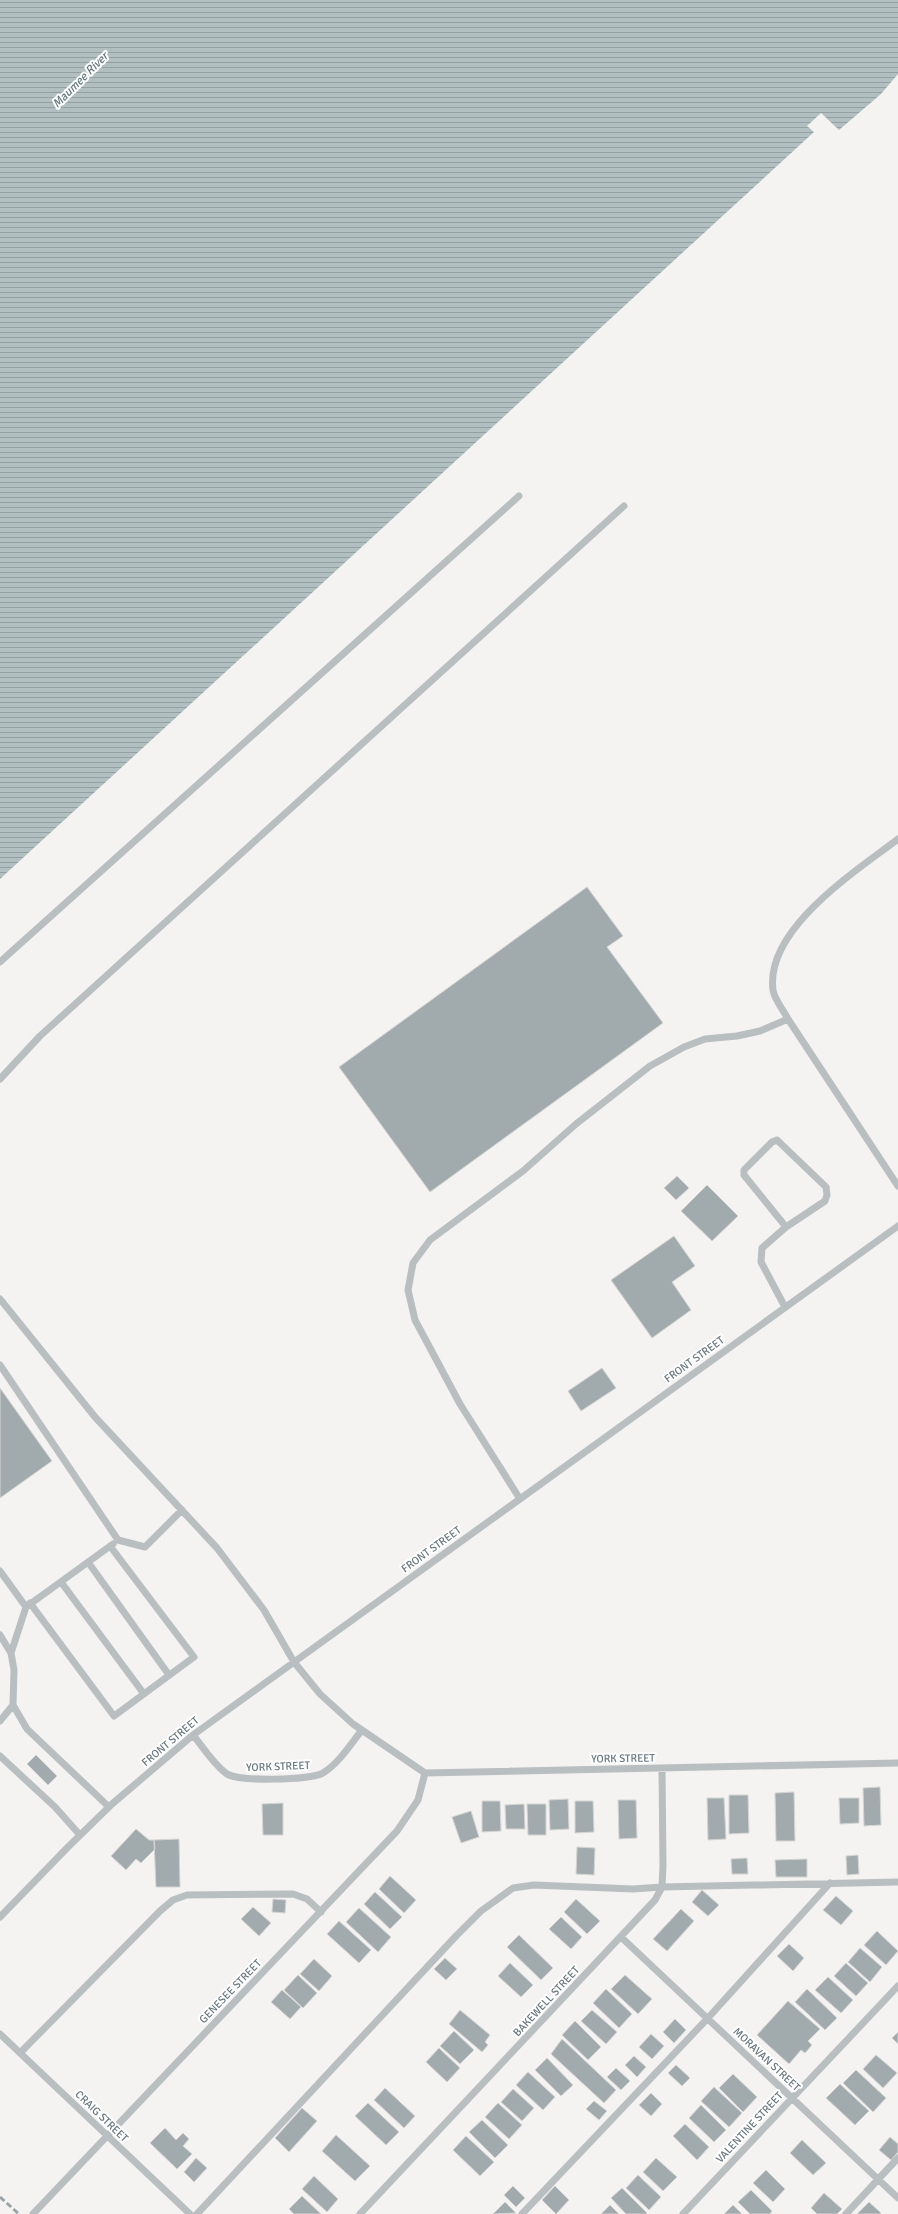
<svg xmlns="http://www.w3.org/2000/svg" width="898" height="2214" viewBox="0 0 898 2214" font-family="Signika,sans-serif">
  <defs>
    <pattern id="water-rules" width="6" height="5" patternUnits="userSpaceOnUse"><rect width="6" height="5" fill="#b2bfc1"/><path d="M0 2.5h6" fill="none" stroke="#95a0a2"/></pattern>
  </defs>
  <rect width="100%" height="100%" fill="#f4f3f1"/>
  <path fill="url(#water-rules)" d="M 0,0 L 898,0 L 898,74 L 881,94 L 839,130 L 821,113 L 807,126 L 814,132 L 0,879 Z"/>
  <path fill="#a1aaad" stroke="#d5d5d3" d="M 587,887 L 623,936 L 607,947 L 663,1023 L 430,1192 L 339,1067 Z
    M 677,1176 L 689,1188 L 676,1200 L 664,1188 Z
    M 707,1185 L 738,1216 L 712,1241 L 681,1211 Z
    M 674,1236 L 695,1266 L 672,1282 L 691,1310 L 652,1338 L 611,1280 Z
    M 602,1368 L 616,1388 L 581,1411 L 568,1391 Z
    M 0,1388 L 52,1461 L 0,1498 Z
    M 36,1755 L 57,1776 L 48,1785 L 27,1764 Z
    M 880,1787 L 881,1825 L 864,1826 L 863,1788 Z
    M 794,1792 L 795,1841 L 776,1841 L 775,1793 Z
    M 729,1795 L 748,1795 L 749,1833 L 729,1834 Z
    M 707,1798 L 724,1798 L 726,1839 L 708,1840 Z
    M 839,1798 L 859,1798 L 859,1823 L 840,1824 Z
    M 568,1799 L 569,1829 L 550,1830 L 549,1800 Z
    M 618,1800 L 636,1800 L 637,1838 L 619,1839 Z
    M 482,1801 L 500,1801 L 501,1831 L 482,1832 Z
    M 575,1801 L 593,1801 L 594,1832 L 575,1833 Z
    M 283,1803 L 283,1835 L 263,1835 L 262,1804 Z
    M 524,1804 L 525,1829 L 506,1829 L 505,1805 Z
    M 527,1804 L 546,1804 L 546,1835 L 528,1835 Z
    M 471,1811 L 479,1837 L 461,1843 L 452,1817 Z
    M 136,1829 L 149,1840 L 154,1840 L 155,1849 L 141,1863 L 136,1859 L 126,1870 L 111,1856 Z
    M 179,1839 L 180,1887 L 156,1887 L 154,1840 Z
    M 577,1847 L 595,1848 L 594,1875 L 576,1874 Z
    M 858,1855 L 859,1874 L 847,1875 L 846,1856 Z
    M 747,1858 L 748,1874 L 732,1874 L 731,1859 Z
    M 807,1859 L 807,1877 L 776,1877 L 775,1860 Z
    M 390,1876 L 416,1900 L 404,1913 L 379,1889 Z
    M 702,1890 L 719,1905 L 708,1916 L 692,1902 Z
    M 375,1892 L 402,1917 L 390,1929 L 364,1904 Z
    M 836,1896 L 853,1911 L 841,1925 L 823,1910 Z
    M 273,1899 L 286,1900 L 285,1913 L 272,1912 Z
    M 576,1899 L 600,1921 L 587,1934 L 564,1912 Z
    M 253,1907 L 271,1923 L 259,1936 L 241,1919 Z
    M 359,1908 L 391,1937 L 378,1952 L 346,1922 Z
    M 681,1909 L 694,1921 L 667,1951 L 653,1939 Z
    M 561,1917 L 582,1937 L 571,1949 L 549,1929 Z
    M 339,1921 L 371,1950 L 359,1963 L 327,1934 Z
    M 877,1931 L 898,1951 L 886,1965 L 864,1945 Z
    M 519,1935 L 553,1968 L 541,1980 L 507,1947 Z
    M 789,1944 L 804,1958 L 793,1971 L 777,1956 Z
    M 860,1948 L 882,1967 L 870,1982 L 848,1962 Z
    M 445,1958 L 457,1969 L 446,1980 L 434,1969 Z
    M 314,1959 L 332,1976 L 319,1991 L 300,1974 Z
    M 510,1963 L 533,1985 L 521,1997 L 498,1976 Z
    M 846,1963 L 868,1983 L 856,1996 L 834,1976 Z
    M 298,1975 L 317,1993 L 303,2008 L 284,1990 Z
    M 625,1975 L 652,1999 L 638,2014 L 611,1989 Z
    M 828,1977 L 853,2000 L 841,2013 L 815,1990 Z
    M 606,1989 L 632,2014 L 619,2028 L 593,2003 Z
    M 807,1989 L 837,2018 L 825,2030 L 795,2002 Z
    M 282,1990 L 301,2007 L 290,2019 L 271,2002 Z
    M 788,2001 L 820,2029 L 808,2041 L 812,2045 L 805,2053 L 801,2050 L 789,2064 L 757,2035 Z
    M 460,2010 L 490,2035 L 485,2042 L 488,2045 L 482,2052 L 449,2024 Z
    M 592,2010 L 617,2032 L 606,2044 L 581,2021 Z
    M 675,2019 L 686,2030 L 674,2043 L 663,2032 Z
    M 575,2021 L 601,2047 L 588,2060 L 562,2035 Z
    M 454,2031 L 474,2050 L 460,2064 L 440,2046 Z
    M 898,2032 L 898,2044 L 892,2038 Z
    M 651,2034 L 664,2046 L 652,2059 L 639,2047 Z
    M 562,2039 L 616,2090 L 604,2103 L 551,2054 Z
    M 439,2048 L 460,2068 L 447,2082 L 426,2062 Z
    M 876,2055 L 897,2073 L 883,2088 L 863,2069 Z
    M 634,2056 L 646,2067 L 637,2077 L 625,2065 Z
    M 547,2058 L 573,2085 L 561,2096 L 535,2070 Z
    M 676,2065 L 690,2078 L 682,2086 L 668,2073 Z
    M 616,2068 L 630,2081 L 621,2090 L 607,2077 Z
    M 856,2070 L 886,2098 L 873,2112 L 843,2083 Z
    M 528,2072 L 555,2097 L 543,2110 L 516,2085 Z
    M 733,2074 L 757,2097 L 743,2112 L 719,2088 Z
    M 840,2084 L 869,2111 L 855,2125 L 826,2098 Z
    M 714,2087 L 742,2113 L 729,2127 L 701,2101 Z
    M 385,2088 L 415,2116 L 404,2128 L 374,2100 Z
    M 513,2089 L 534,2108 L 522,2121 L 501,2102 Z
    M 651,2093 L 662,2104 L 651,2116 L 639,2105 Z
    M 594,2101 L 607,2111 L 599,2120 L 586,2109 Z
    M 368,2103 L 399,2132 L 386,2145 L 355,2116 Z
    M 498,2103 L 522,2125 L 509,2139 L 485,2117 Z
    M 701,2105 L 726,2130 L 714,2142 L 689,2118 Z
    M 302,2108 L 317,2121 L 289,2152 L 275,2138 Z
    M 482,2120 L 508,2145 L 495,2158 L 469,2132 Z
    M 685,2124 L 709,2147 L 697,2160 L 673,2136 Z
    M 165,2128 L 176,2140 L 183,2133 L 189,2139 L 183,2146 L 192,2154 L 177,2169 L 150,2143 Z
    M 336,2135 L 370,2166 L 355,2181 L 322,2151 Z
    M 466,2136 L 494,2162 L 480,2176 L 453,2150 Z
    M 890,2137 L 898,2144 L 898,2152 L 891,2160 L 879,2150 Z
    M 802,2140 L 826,2163 L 813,2175 L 790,2153 Z
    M 196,2158 L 207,2168 L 194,2182 L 184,2172 Z
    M 656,2158 L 677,2177 L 663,2191 L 643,2172 Z
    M 766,2170 L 785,2189 L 773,2202 L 753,2183 Z
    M 638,2175 L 661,2197 L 649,2210 L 626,2188 Z
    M 314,2176 L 338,2199 L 327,2212 L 302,2189 Z
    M 513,2186 L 525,2198 L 516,2207 L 504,2195 Z
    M 555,2186 L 569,2200 L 556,2214 L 542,2200 Z
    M 622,2188 L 647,2213 L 646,2214 L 626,2214 L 611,2198 Z
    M 751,2190 L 772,2211 L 770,2214 L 750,2214 L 738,2202 Z
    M 824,2193 L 842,2209 L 837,2214 L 817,2214 L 811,2208 Z
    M 302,2196 L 321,2214 L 294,2214 L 289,2209 Z
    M 505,2202 L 516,2213 L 493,2214 Z
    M 869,2202 L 881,2213 L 880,2214 L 857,2214 Z
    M 610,2205 L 619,2214 L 601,2214 Z
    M 733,2205 L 742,2214 L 724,2214 Z"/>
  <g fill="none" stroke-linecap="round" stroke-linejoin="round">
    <path stroke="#b9bec0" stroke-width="7" d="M 898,839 C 856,871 765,929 773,990 C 774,999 784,1011 788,1019 L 898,1186
      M 0,962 L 519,496
      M 0,1079 L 40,1036 L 624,506
      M 0,1299 L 95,1417 L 217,1548 L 264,1610 L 294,1662 L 320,1694 L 353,1724 L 425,1773 L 898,1763
      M 785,1307 L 761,1262 L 762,1248 L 786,1227 L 825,1201 L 827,1195 L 826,1187 L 777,1140 L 772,1142 L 744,1170 L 744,1175 L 786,1227
      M 0,1365 L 118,1540 L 145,1547 L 182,1510
      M 520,1499 L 460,1404 L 415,1320 L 408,1290 L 413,1263 L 430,1240 L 523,1171 L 576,1124 L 650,1066 L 684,1047 L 705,1039 L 737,1036 L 760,1031 L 788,1019
      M 88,1562 L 169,1675
      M 0,1571 L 26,1607 L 113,1544
      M 61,1582 L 144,1694
      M 30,1603 L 114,1716 L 194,1657 L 110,1546
      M 0,1635 L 11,1653 L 14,1670 L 13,1705 L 27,1729 L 109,1807
      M 11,1653 L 26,1607
      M 0,1721 L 13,1705
      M 193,1735 C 203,1747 214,1765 227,1774 C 239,1782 311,1780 323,1773 C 339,1763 350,1745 362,1730
      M 0,1756 L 55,1807 L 80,1835
      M 0,1917 L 68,1847 L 112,1804 L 193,1735 L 898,1226
      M 621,1937 L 898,2198
      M 0,2034 L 190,2214
      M 20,2053 L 160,1911 L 173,1900 L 187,1895 L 293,1894 L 307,1899 L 321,1912
      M 33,2214 L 397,1831 L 418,1800 L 425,1773
      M 197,2214 L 456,1936 L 481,1911 L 513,1888 L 534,1885 L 633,1889 L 662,1887 L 898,1882
      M 360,2214 L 655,1900 L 662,1887 L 663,1866 L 662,1769
      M 522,2214 L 708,2018 L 830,1883
      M 683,2214 L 898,1986
      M 846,2214 L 898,2158"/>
    <path stroke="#9ca3a6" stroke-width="3" stroke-dasharray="6 3" stroke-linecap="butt" d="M 0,2197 L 19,2214"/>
  </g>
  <g text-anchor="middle" stroke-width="4" stroke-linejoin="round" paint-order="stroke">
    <g font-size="11" fill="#67777e" stroke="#fff">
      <text transform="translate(694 1359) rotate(-36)" y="4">FRONT STREET</text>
      <text transform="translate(431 1549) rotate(-36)" y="4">FRONT STREET</text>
      <text transform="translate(170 1741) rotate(-40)" y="4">FRONT STREET</text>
      <text transform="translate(623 1758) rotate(-1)" y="4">YORK STREET</text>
      <text transform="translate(278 1766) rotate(-2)" y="4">YORK STREET</text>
      <text transform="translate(230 1991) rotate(-46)" y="4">GENESEE STREET</text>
      <text transform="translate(546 2001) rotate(-47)" y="4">BAKEWELL STREET</text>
      <text transform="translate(767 2059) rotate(43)" y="4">MORAVAN STREET</text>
      <text transform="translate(102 2116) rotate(44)" y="4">CRAIG STREET</text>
      <text transform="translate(749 2127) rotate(-47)" y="4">VALENTINE STREET</text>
    </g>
    <g font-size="12" font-style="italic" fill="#63787b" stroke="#fff">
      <text transform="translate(80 80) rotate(-45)" y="4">Maumee River</text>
    </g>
  </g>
</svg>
